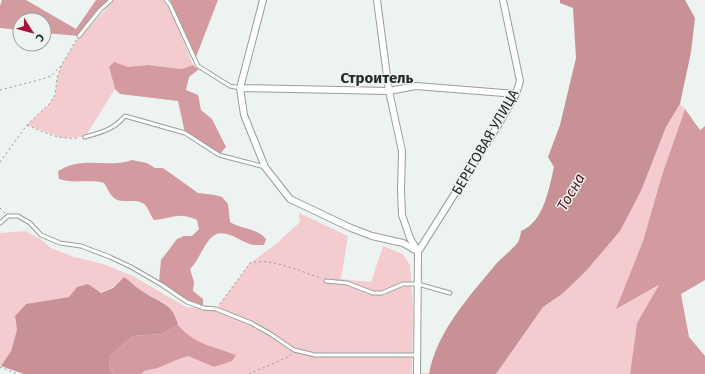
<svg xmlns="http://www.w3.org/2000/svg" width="705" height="374" viewBox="0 0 705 374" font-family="'Fira Sans',sans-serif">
  <rect width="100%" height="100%" fill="#edf3f1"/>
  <path fill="#f4ccd0" d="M 114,0 L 162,0 C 174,9 187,50 193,65 L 182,69 L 148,65 L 128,67 L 109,67 L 115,89 L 85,137 L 62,138 L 27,125 L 50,103 L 55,95 L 57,78 L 62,64 L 79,36 L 81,36 Z
    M 680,104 L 685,109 L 662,175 L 643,241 L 617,308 L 660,285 L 637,323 L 630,374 L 496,374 L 543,307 L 562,294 L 641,191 L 666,127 Z
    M 299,213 L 348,236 L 341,279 L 371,282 L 383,246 L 403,254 L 410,265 L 413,308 L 412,373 L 429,373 L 429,374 L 142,374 L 144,371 L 158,368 L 179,359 L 188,356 L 214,367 L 236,355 L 198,343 L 185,333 L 178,325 L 175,315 L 163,302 L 144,293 L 124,277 C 104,296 102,293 77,287 L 69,297 L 26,304 L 15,316 L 17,330 L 11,351 L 1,366 L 0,366 L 0,233 L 25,231 L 40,239 L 51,248 L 74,257 L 103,264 L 133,276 L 186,307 L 216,309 L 250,263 L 276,244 L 300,222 Z"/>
  <path fill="#d39ba0" d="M 2,0 L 26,0 L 76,29 L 96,0 L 111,0 L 79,36 L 44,33 L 44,20 L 20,20 L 20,30 L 0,28 L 0,6 Z
    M 170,0 L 218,0 L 196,57 Z
    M 114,62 L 128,67 L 148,65 L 182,69 L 193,65 L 196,68 L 199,69 L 189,77 L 186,90 L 198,95 L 201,110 L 212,119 L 226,147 L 219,155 L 185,133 L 178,101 L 120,94 L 115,89 L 109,67 Z
    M 685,109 L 700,130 L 705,126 L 705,280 L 681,294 L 689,337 L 705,356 L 705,374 L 630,374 L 637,323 L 659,285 L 616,309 L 643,241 L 662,175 Z
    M 132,160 L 147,163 L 155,168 L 163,168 L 198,193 L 215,195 L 222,197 L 228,204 L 230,222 C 241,229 257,228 266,239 L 264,245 C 261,245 257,245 254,245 C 239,243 223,223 209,240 C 202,249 198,261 190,269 L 194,282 L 193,291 L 203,299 L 203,307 L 189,301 L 159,282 L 161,260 L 177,239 L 184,236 L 192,236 L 199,229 L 197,220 C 178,211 172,219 154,220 C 150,215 148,207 144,204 C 135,197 120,206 112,196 C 109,193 107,187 104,183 C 89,179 74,184 59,179 L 58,171 C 85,155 105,169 132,160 Z
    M 178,325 C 195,345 213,346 236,355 L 232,361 L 214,367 L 188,356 L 179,359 L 158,368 L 144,371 L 142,374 L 113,374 L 110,370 L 109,357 L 133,336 L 162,334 Z"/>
  <path fill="#c89196" d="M 560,0 L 685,0 L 695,18 L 691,52 L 680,104 L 666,127 L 641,191 L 620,231 L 586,271 L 562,294 L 543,307 L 496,374 L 429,374 C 437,331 469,297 496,264 C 502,257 516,247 519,240 C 520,237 521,233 521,231 C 544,222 549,188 554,167 L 548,157 L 560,125 L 576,58 L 573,8 L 560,3 Z
    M 124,277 C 131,282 138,289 145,293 C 161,303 173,304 178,325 L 162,334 L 133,336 L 109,357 L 110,370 L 113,374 L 24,374 L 1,366 L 11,351 L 17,330 L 15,316 L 26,304 L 69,297 L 77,287 L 88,284 L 101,293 L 113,288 Z"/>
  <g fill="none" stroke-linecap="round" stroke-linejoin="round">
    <g stroke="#989e9c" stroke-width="5">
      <path id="lane" d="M 166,0 L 170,5 L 198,66 L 230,86 L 240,88
        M 79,36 L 100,10 L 111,0
        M 85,137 C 102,132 113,130 125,116 L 185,133 L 219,155 L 265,167
        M 0,223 L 8,216 L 18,216 L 30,223 L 41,235 L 60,243 L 81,246 L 110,257 L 131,267 L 162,285 L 187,302 L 204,308 L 216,309 L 251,323 L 269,333 L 294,350 L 315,355 L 418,355
        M 326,281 L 347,283 L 373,293 L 382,293 L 403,284 L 418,284 L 450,293"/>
    </g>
    <g stroke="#989e9c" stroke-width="8">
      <path id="street" d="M 263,0 L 240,88 L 244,115 L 265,167 L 290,199 L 351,228 L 372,236 L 403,243 L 417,251
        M 377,0 L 389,91 L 402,151 L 401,190 L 402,215 L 410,238 L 418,252 L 417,374
        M 240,88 L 389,91 L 416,86 L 516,94
        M 418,252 L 500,122 L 516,94 L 520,81 L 503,0"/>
    </g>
    <path stroke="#969b99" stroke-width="1" stroke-dasharray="2 3" stroke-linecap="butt" d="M 0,90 L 39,80 L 51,76 L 62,65
      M 27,125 C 46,133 58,140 79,138
      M 0,162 L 27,125 L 50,103 L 55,95 L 57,78 L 62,64 L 76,40
      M 0,208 L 5,213
      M 220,304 L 250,263 C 271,257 301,272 321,278
      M 0,367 L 18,374
      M 249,374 L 288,357 L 291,354"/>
    <use href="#lane" stroke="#fff" stroke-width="3"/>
    <use href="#street" stroke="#fff" stroke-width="6"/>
  </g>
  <g text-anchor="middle" stroke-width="3" stroke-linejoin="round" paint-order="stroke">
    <g font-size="14" fill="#272a29" stroke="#edf3f1">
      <text transform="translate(485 142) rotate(-60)" y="5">БЕРЕГОВАЯ УЛИЦА</text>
    </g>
    <g font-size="15" font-weight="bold" fill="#272a29" stroke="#edf3f1">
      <text x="377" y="83">Строитель</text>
    </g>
    <g font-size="15" font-style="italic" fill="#5a1725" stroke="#edf3f1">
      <text transform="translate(571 192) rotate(-60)" y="5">Тосна</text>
    </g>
  </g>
  <g transform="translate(32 32) rotate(126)"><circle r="19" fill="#edf3f1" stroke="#9ea3a1"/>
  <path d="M0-3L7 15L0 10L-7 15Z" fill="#a8113e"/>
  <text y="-6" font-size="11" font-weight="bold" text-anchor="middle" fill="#272a29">С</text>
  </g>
</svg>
